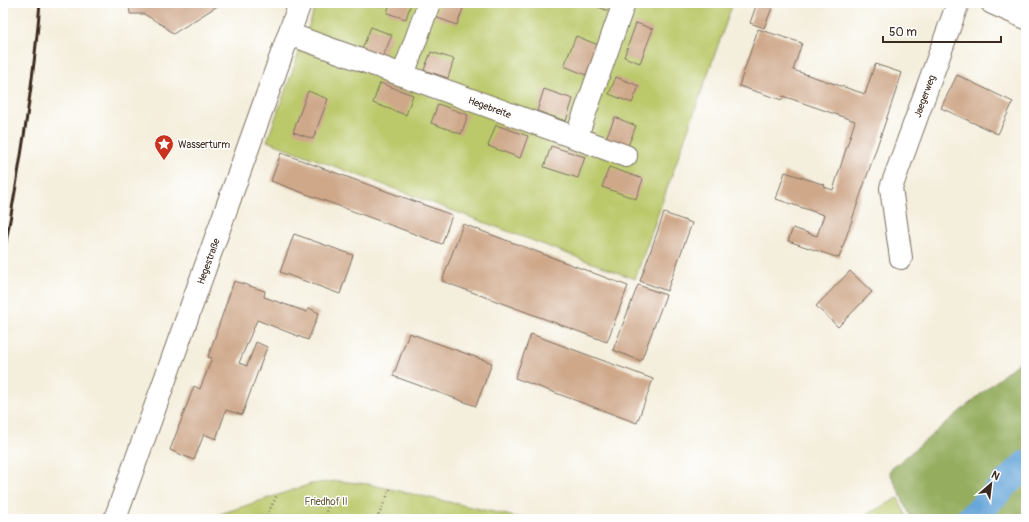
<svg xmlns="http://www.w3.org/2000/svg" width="1029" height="522" viewBox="0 0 1029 522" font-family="Pangolin,sans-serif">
  <rect width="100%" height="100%" fill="#fff"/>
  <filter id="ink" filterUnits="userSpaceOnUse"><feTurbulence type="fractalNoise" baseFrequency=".025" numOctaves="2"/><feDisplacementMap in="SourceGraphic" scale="8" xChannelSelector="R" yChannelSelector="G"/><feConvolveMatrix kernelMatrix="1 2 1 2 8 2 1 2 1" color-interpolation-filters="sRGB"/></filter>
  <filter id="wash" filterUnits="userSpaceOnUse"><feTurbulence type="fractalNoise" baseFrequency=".012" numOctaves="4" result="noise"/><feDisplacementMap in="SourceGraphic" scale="16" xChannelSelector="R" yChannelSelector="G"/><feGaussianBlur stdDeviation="0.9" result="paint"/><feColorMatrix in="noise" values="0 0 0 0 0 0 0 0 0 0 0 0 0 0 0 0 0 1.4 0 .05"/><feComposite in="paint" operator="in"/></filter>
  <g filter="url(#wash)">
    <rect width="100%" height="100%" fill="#f4eedc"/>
    <path fill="#bbc96b" stroke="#7b7a44" d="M 317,3 L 733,3 L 635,279 L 267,141 Z
      M 337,481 L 368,484 L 525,519 L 205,519 L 311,484 Z
      M 898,498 L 908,519 L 858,519 Z"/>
    <path fill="#94ad5f" stroke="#686c3e" d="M 1026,356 L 1026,519 L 912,519 L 889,471 Z"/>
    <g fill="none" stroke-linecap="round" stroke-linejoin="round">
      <path stroke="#67a6d9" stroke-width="28" d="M 970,519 L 1026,464"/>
    </g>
    <g id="blocks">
      <path fill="#cfa88a" d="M 129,3 L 222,3 L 173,34 L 164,26 L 144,14 L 130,14 Z
        M 390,3 L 411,3 L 406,19 L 387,13 Z
        M 440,3 L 465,3 L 457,25 L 435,17 Z
        M 588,3 L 614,3 L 611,12 Z
        M 757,3 L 772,8 L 764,28 L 750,23 Z
        M 636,23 L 653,29 L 640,63 L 624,57 Z
        M 371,27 L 392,35 L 383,57 L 362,49 Z
        M 758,29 L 802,43 L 793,70 L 865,94 L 875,64 L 902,73 L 839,258 L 788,241 L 793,228 L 817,236 L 824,215 L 776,199 L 785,172 L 825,185 L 824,187 L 833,190 L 855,121 L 783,96 L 782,100 L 739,86 Z
        M 576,36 L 598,45 L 586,75 L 564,66 Z
        M 431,52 L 454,59 L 448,78 L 424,70 Z
        M 957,75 L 1013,102 L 998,134 L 941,108 Z
        M 616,77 L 639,86 L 632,103 L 609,94 Z
        M 380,83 L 413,95 L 406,115 L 373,103 Z
        M 544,89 L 573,99 L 566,121 L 537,111 Z
        M 308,91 L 328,99 L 313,139 L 293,132 Z
        M 438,104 L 468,115 L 461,134 L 431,123 Z
        M 615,117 L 636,126 L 628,146 L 606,138 Z
        M 496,125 L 528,136 L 520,158 L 488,146 Z
        M 551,146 L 585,157 L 578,178 L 544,167 Z
        M 281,153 L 452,215 L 442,244 L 271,181 Z
        M 609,167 L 643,179 L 636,199 L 602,187 Z
        M 664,213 L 692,223 L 667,291 L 640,281 Z
        M 463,224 L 628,286 L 607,342 L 442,281 Z
        M 294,234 L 353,255 L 340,294 L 280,272 Z
        M 850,271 L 872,292 L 838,327 L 816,306 Z
        M 234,281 L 265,291 L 264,297 L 307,312 L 309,308 L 319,313 L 308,340 L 257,320 L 239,363 L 247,366 L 256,342 L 267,347 L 242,415 L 226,410 L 216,439 L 204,434 L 194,460 L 170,450 L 194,386 L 200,389 L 212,358 L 208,357 Z
        M 638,285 L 666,295 L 641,361 L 613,350 Z
        M 409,333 L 492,363 L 476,406 L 393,376 Z
        M 531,334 L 653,379 L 637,423 L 515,378 Z"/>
    </g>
  </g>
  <g filter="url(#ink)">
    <use href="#blocks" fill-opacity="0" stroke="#7c6f60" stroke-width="1"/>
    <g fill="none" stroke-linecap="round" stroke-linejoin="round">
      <g stroke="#7c6f60" stroke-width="24">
        <path id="minor" d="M 992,3 L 1026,18
          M 289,34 L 626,156
          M 403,75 L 429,3
          M 576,138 L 624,3
          M 901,258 L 891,188 L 958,3
          M 115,519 L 300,3"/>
      </g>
      <path stroke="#7c6f60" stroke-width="2.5" stroke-dasharray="1 3" stroke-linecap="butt" d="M 265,519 L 277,495
        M 323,519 L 328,506
        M 377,519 L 390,489"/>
      <use href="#minor" stroke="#fff" stroke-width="22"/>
      <path stroke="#3b2a1e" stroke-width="3" d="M 3,258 C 19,174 33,89 40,3"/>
    </g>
  </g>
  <defs>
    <g id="sight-pin" transform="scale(1)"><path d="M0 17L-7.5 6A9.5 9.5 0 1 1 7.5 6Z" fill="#c8321e" stroke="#fff"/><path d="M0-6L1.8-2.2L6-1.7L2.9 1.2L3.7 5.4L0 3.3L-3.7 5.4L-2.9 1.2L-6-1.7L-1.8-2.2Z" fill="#fff"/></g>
  </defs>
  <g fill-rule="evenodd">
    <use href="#sight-pin" x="164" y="144"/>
  </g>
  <g text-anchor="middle" stroke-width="3" stroke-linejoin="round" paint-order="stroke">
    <g font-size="10" fill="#3b2a1e" stroke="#fff">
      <text transform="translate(924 96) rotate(-70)" y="4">Jaegerweg</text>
      <text transform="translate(490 107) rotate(20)" y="4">Hegebreite</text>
      <text transform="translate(208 261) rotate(-70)" y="4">Hegestraße</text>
    </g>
    <g font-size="10" fill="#3b2a1e" stroke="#fff" text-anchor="start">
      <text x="178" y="148">Wasserturm</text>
    </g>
    <g font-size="10" fill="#615a35" stroke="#fff">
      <text x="326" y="505">Friedhof II</text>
    </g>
  </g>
  <rect width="1029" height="522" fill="none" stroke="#fff" stroke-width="16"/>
  <g transform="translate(991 484) rotate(28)" stroke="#ffffff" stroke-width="3" paint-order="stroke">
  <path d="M0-3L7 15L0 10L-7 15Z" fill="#3b2a1e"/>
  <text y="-6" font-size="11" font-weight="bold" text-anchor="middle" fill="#3b2a1e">N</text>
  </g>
  <path d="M883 36v6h118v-6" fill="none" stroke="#3b2a1e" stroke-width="2"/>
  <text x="889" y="36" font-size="12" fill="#3b2a1e" stroke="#ffffff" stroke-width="3" paint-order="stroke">50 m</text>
</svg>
